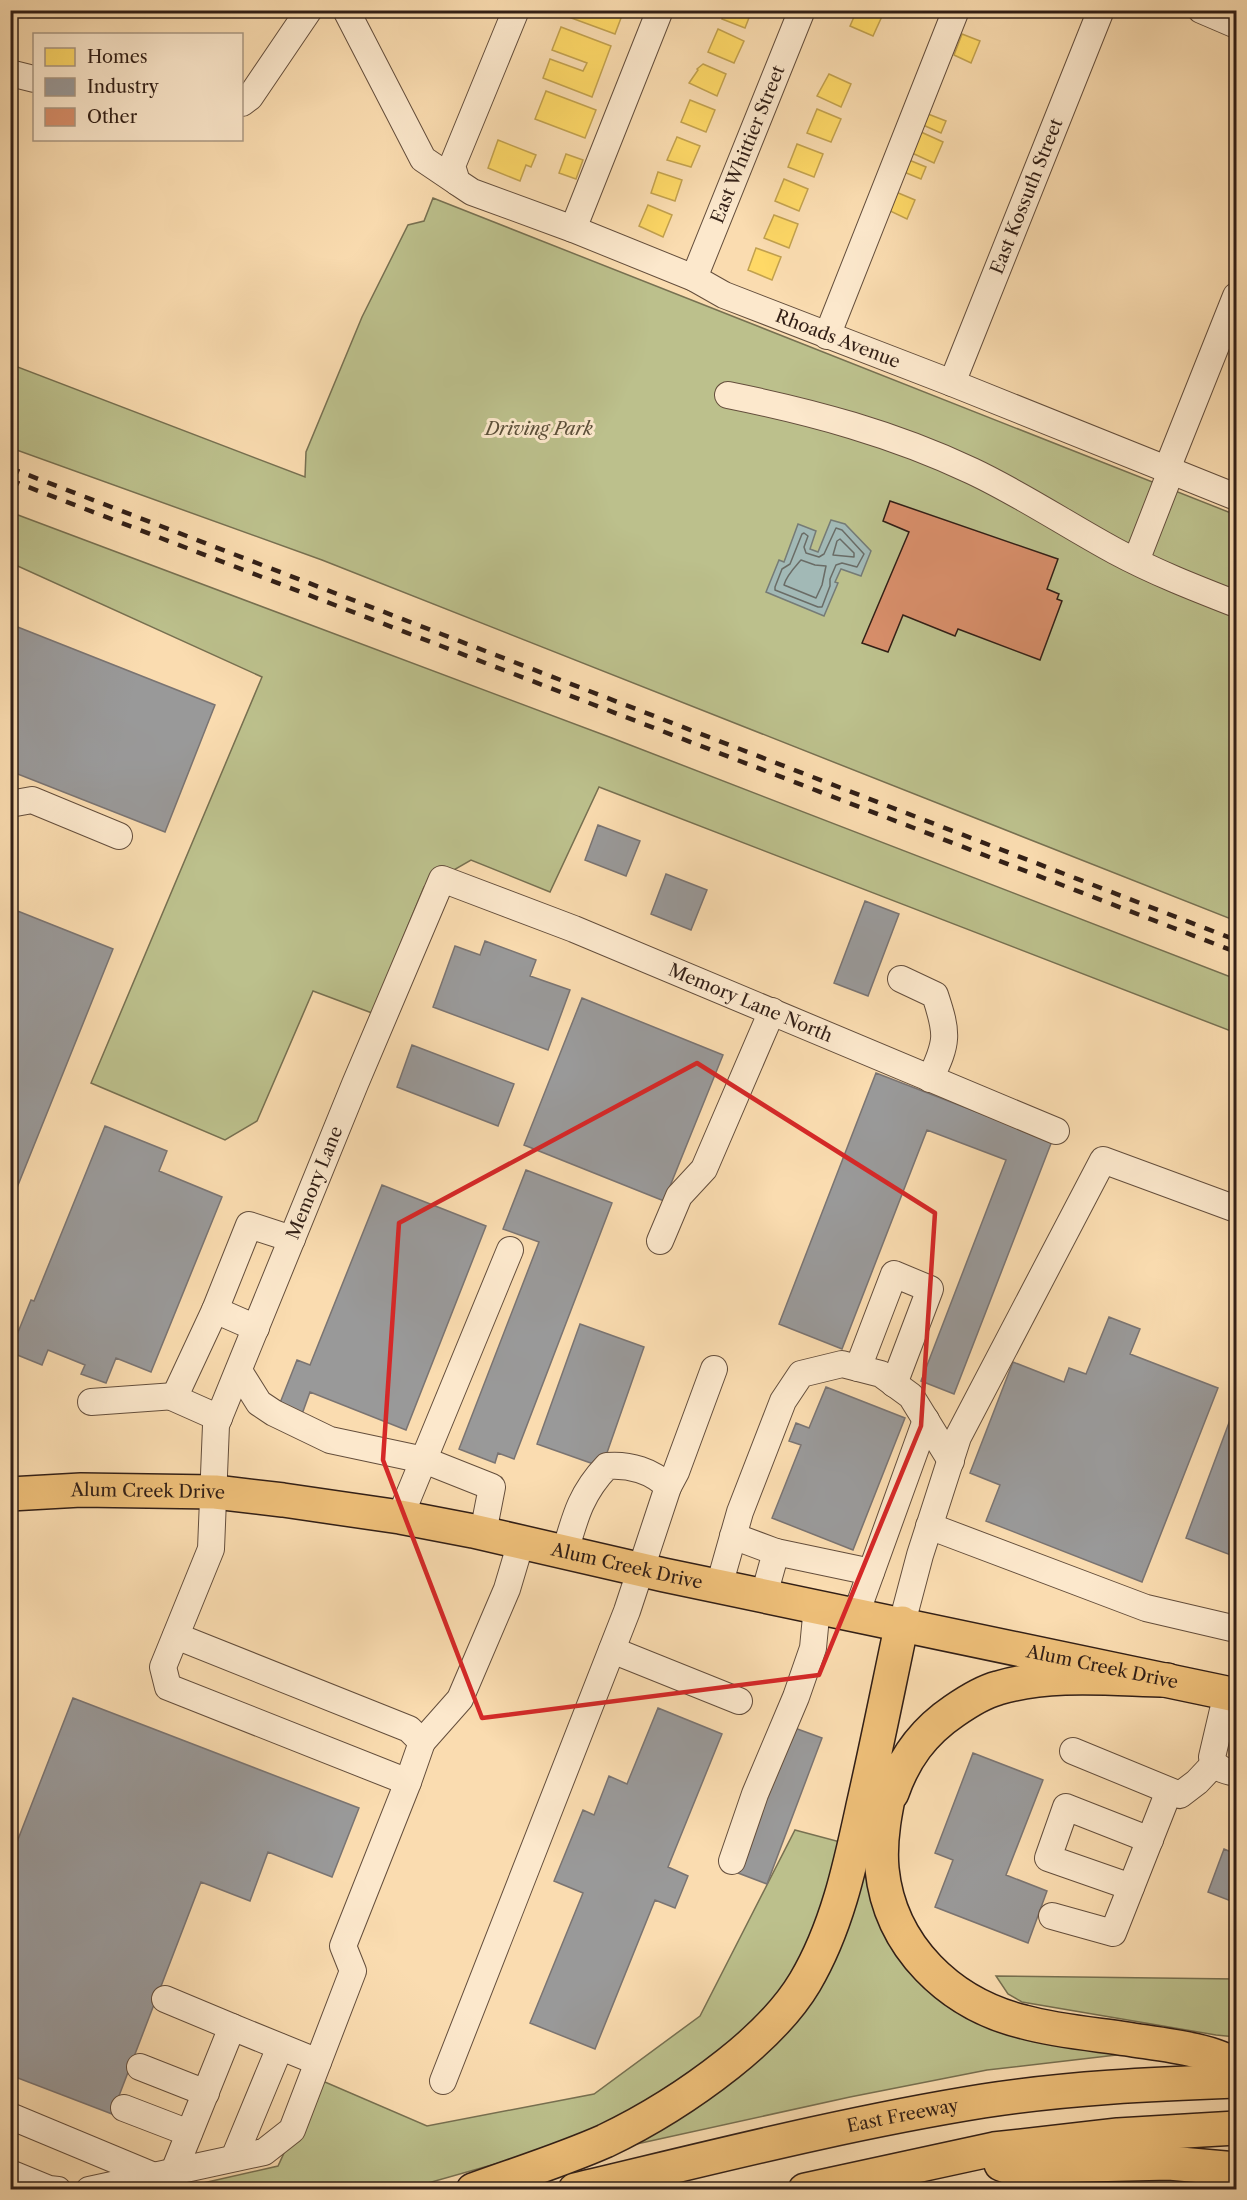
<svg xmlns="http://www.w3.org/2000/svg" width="1247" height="2200" viewBox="0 0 1247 2200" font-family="'Libre Caslon Text',serif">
  <rect width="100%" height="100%" fill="#fadcb0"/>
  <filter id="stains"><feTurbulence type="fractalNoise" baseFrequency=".00333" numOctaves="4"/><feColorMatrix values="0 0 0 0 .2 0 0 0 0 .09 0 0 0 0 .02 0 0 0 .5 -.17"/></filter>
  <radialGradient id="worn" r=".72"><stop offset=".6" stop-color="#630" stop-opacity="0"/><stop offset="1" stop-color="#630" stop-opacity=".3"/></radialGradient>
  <path fill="#bcc08c" stroke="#777051" stroke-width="1.5" d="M 433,198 L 1236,515 L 1236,921 L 322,560 L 11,448 L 10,364 L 305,477 L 306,452 L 362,317 L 408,225 L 424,221 Z
    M 10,512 L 612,738 L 1236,979 L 1236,1033 L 599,787 L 550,892 L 471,860 L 424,887 L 372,1013 L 313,991 L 257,1121 L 225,1140 L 91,1083 L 262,677 L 11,563 Z
    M 795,1830 L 844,1843 L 827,1912 L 773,2005 L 695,2075 L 595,2132 L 523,2156 L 407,2189 L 172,2190 L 278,2166 L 318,2079 L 427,2126 L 594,2094 L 700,2016 Z
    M 866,1848 L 921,1976 L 1125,2054 L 987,2070 L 850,2097 L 623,2147 L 766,2046 Z
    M 996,1976 L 1236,1979 L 1236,2037 L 1216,2035 L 1022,2002 L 1008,1994 Z
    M 1077,2176 L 1236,2180 L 1236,2190 L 956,2190 Z"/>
  <path fill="#a2b9b6" stroke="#757b76" stroke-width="1.5" d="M 831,520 L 845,524 L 871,551 L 861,576 L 841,569 L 835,582 L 838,583 L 824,616 L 766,592 L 779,560 L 784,562 L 798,524 L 816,531 L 810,549 L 818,552 Z"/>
  <path fill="#ffd966" stroke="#c2a14e" stroke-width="1.5" d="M 568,10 L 624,10 L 615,34 L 566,16 Z
    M 725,10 L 752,10 L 745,28 L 722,19 Z
    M 857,10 L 875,10 L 883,14 L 873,36 L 850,26 Z
    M 561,27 L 611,46 L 592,97 L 543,78 L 550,59 L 583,71 L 587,63 L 552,50 Z
    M 718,29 L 744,41 L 734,63 L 708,52 Z
    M 962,34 L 980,41 L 971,63 L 954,55 Z
    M 703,64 L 726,74 L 717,96 L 689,83 L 698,70 L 697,69 Z
    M 829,74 L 851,84 L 841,107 L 817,96 Z
    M 546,91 L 596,110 L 585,138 L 535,119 Z
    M 690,100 L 715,110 L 706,132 L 681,122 Z
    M 817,109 L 841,119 L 831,142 L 807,133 Z
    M 928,114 L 946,121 L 941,133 L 923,125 Z
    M 921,132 L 943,142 L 934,163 L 912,153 Z
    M 677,137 L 700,146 L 691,167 L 667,160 Z
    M 498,140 L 536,155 L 531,167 L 526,165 L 520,181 L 488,168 Z
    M 797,144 L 823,154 L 814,177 L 788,167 Z
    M 566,154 L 583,160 L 576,179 L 559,173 Z
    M 909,160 L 926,167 L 921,179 L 904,172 Z
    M 658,172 L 682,180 L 675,201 L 651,193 Z
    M 784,179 L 808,189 L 799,211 L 775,201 Z
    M 896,192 L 915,200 L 907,219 L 888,210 Z
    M 648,205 L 672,215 L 663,237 L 639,226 Z
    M 774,215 L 798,224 L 789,248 L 764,238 Z
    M 756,248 L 781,257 L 772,280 L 748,270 Z"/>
  <path fill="#999" stroke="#7a7472" stroke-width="1.5" d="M 10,624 L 215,705 L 165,832 L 10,771 Z
    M 598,825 L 640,841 L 626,876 L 585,860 Z
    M 666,874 L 707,890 L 691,930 L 651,914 Z
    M 865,901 L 899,914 L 868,996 L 834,983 Z
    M 10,908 L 113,949 L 10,1205 Z
    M 485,941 L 536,960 L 530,976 L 570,990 L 548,1050 L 433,1007 L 455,946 L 480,955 Z
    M 582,998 L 723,1055 L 664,1201 L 524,1145 Z
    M 412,1045 L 514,1084 L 498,1126 L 397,1087 Z
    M 876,1073 L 1052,1141 L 954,1394 L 921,1381 L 1006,1160 L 927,1130 L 842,1349 L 779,1324 Z
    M 105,1126 L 167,1151 L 159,1171 L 222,1197 L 151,1372 L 116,1358 L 106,1383 L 81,1374 L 85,1365 L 48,1350 L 42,1365 L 10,1352 L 31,1300 L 34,1301 Z
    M 526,1170 L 612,1203 L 514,1459 L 498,1453 L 495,1463 L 459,1449 L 539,1242 L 503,1229 Z
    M 382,1185 L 486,1226 L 406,1430 L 310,1392 L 301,1417 L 278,1408 L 297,1360 L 310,1365 Z
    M 1109,1317 L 1140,1329 L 1130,1354 L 1218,1388 L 1142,1582 L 986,1521 L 1000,1485 L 970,1473 L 1013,1362 L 1064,1382 L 1069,1368 L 1086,1374 Z
    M 580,1324 L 644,1347 L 602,1467 L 537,1444 Z
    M 826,1387 L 905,1418 L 853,1550 L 772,1518 L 801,1445 L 789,1441 L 796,1423 L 809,1428 Z
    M 1236,1404 L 1236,1557 L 1186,1538 Z
    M 73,1698 L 359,1808 L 332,1877 L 268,1852 L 250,1901 L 201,1882 L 112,2114 L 10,2075 L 10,1860 Z
    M 658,1708 L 722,1734 L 668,1867 L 688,1876 L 675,1908 L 655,1900 L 595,2049 L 530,2023 L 583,1893 L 554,1881 L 583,1810 L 594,1815 L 609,1776 L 627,1784 Z
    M 792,1727 L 822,1738 L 767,1884 L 738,1873 Z
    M 973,1753 L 1043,1780 L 1006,1875 L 1047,1891 L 1028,1943 L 935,1907 L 953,1860 L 935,1853 Z
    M 1224,1849 L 1236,1854 L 1236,1903 L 1208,1892 Z"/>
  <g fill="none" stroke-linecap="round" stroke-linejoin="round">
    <path stroke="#6a6c66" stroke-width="1.5" d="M 836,528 L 842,530 L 864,554 L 857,567 L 842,563 L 836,565 L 830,579 L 830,586 L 822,607 L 818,607 L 775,590 L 775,587 L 782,569 L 790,564 L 802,534 L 804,533 L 808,536 L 804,547 L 806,553 L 819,557 L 824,554 Z
      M 840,539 L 854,553 L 854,557 L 833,555 L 837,541 Z
      M 801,560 L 815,565 L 826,566 L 822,585 L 816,598 L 784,585 C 786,576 795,567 801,560 Z"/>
  </g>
  <path fill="#d78e6a" stroke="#321f16" stroke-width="1.5" d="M 890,501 L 1058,559 L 1047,589 L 1059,594 L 1057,599 L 1062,601 L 1040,660 L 958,629 L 955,636 L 903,615 L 888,652 L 862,643 L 909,532 L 883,521 Z"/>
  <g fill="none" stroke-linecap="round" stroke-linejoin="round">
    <g stroke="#644e3c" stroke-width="28">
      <g id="minor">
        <path d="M 346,10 L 423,159 L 457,182"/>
        <path id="s1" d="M 516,10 L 452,166 L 457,182 L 472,192 L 573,229 L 694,278 L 724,295 L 952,383 L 1236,497"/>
        <path d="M 1201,10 L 1236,25"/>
        <path d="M 10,73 L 34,79"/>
        <path d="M 242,103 L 250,97 L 309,10"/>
        <path d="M 573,229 L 660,10"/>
        <path id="s2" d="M 694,278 L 802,10"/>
        <path d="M 827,336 L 956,10"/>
        <path id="s3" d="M 952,383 L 1101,10"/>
        <path d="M 728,395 C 812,412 894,434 972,471 C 1021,494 1067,525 1115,551 C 1154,572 1195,588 1236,604"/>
        <path d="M 1167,469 L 1236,296"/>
        <path d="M 1136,561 L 1171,471"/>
        <path d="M 10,804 L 32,800 L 119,836"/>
        <path d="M 901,979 L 935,995 C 948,1034 948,1042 930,1079"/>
        <path d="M 660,1241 L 679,1196 L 704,1169 L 772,1011"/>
        <path d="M 215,1310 L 256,1328"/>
        <path d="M 858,1368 L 894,1274 L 930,1289 L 894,1384"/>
        <path d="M 239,1371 L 259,1403 L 274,1413 L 330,1440 L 424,1460 L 492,1487 L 483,1533"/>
        <path d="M 91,1402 L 175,1396"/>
        <path d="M 219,1418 L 174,1398 L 215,1310 L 249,1225 L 292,1239"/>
        <path d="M 668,1487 L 676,1472 L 714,1369"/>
        <path d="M 400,1517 L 510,1250"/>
        <path d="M 929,1526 L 1146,1608 L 1236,1629"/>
        <path d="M 733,1536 L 776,1552 L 764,1595"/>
        <path d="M 776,1552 L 871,1572"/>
        <path d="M 719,1586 L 740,1512 L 783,1401 L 801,1374 L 842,1364 L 881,1374 L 911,1396 L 951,1461"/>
        <path d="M 856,1614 L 926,1420"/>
        <path d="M 902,1623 L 920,1555 L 958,1437 L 1103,1160 L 1236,1209"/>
        <path d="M 176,1636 L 409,1729 L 422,1742 L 408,1782"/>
        <path d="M 612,1650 L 739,1701"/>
        <path d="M 1227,1693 L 1212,1757 C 1215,1769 1225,1771 1236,1773"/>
        <path d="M 422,1742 L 460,1699 L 507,1589 L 521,1542"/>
        <path d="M 1073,1751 L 1180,1795 L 1197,1782 L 1214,1764"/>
        <path d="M 732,1861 L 755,1794 L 796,1697 L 813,1648 L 817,1606"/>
        <path d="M 1131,1887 L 1048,1858 L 1066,1807 L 1150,1840"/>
        <path d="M 1052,1916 L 1113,1933 L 1169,1791"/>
        <path d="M 165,1999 L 232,2027"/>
        <path d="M 140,2067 L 206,2093"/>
        <path d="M 443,2081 L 627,1611 L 668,1487 C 653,1471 629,1464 607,1466 C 581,1493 575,1517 565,1552"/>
        <path d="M 124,2108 L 189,2133"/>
        <path d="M 10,2116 L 154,2176"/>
        <path d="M 234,2158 L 280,2047"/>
        <path d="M 174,2171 L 232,2027 L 318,2062"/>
        <path d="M 10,2173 L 49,2189 L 58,2190"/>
        <path id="s4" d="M 89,2190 L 264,2152 L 292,2130 L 353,1971 L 343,1946 L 408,1782 L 168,1687 L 163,1667 L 211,1549 L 216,1425 L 355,1084 L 442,879 L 574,929 L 1056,1131"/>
      </g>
    </g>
    <g stroke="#321f16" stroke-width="36">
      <g id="major">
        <path id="s5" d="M 10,1494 L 81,1490 L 215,1492 L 283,1500 L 400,1517 L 473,1531 L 664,1575 L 1236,1695"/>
      </g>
    </g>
    <g stroke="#321f16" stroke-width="36">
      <g id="highway">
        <path d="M 894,1770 C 887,1803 879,1836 882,1869 C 890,1947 950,2004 1024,2022 C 1057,2031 1093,2034 1127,2039 C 1157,2044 1212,2049 1236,2066"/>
        <path d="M 892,1793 C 904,1758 923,1732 954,1711 C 967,1702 983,1692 998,1688 C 1052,1672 1112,1679 1167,1680"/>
        <path d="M 1001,2164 L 1009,2167 L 1169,2163 L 1236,2169"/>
        <path d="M 473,2190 C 517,2174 562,2160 605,2141 C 649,2120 690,2094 728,2064 C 757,2041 786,2014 805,1982 C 837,1928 850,1866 863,1806 C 877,1745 889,1684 902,1623"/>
        <path id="s6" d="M 575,2190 C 710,2158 846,2123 983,2101 C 1067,2088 1152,2084 1236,2081"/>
        <path d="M 805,2190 L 994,2149 L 1118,2135 L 1236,2128"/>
      </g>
    </g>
    <use href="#minor" stroke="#fce8cc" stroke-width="26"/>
    <use href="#major" stroke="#edbe78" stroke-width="33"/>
    <use href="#highway" stroke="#edbe78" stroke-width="33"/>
    <path stroke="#321f16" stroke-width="4.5" stroke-dasharray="10 10" stroke-linecap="butt" d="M 10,468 L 1236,940
      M 10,480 L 1236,952"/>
  </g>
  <path fill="none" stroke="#d62828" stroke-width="4.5" stroke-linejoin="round" d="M 697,1063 L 935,1213 L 921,1426 L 819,1675 L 482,1718 L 383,1460 L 399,1223 Z"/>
  <g text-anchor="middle" stroke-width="6" stroke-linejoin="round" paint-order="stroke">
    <g font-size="18" fill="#321f16" stroke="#fce8cc">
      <text dy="6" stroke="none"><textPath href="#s2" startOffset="144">East Whittier Street</textPath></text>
      <text dy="6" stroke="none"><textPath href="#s3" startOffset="201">East Kossuth Street</textPath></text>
      <text dy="6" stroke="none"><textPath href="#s1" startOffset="598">Rhoads Avenue</textPath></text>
      <text dy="6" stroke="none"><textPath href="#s4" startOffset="2042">Memory Lane North</textPath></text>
      <text dy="6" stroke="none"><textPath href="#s4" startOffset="1380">Memory Lane</textPath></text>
      <text dy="6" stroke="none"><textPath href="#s5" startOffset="138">Alum Creek Drive</textPath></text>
      <text dy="6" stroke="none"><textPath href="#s5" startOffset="624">Alum Creek Drive</textPath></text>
      <text dy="6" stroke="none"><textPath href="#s5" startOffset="1110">Alum Creek Drive</textPath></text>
      <text dy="6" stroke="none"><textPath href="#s6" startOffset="336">East Freeway</textPath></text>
    </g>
    <g font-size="18" font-style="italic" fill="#5b4f39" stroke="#fce8cc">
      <text x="539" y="435">Driving Park</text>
    </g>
  </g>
  <rect width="1247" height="2200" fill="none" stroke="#fadcb0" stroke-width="36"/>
  <rect x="12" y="12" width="1223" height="2176" fill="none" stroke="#321f16" stroke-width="3"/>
  <rect x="18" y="18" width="1211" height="2164" fill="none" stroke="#321f16" stroke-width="1.5"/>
  <rect x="33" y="33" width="210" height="108" fill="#fce8cc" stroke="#ab9883" stroke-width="1.5"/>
  <rect x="45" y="48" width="30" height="18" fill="#ffd966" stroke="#ab9883" stroke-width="1.5"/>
  <text x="87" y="63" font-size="18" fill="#321f16">Homes</text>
  <rect x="45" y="78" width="30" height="18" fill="#999999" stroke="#ab9883" stroke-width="1.5"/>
  <text x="87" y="93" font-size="18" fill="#321f16">Industry</text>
  <rect x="45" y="108" width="30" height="18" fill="#d78e6a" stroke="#ab9883" stroke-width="1.5"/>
  <text x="87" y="123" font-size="18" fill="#321f16">Other</text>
  <rect width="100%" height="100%" filter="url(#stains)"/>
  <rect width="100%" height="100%" fill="url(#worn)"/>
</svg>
